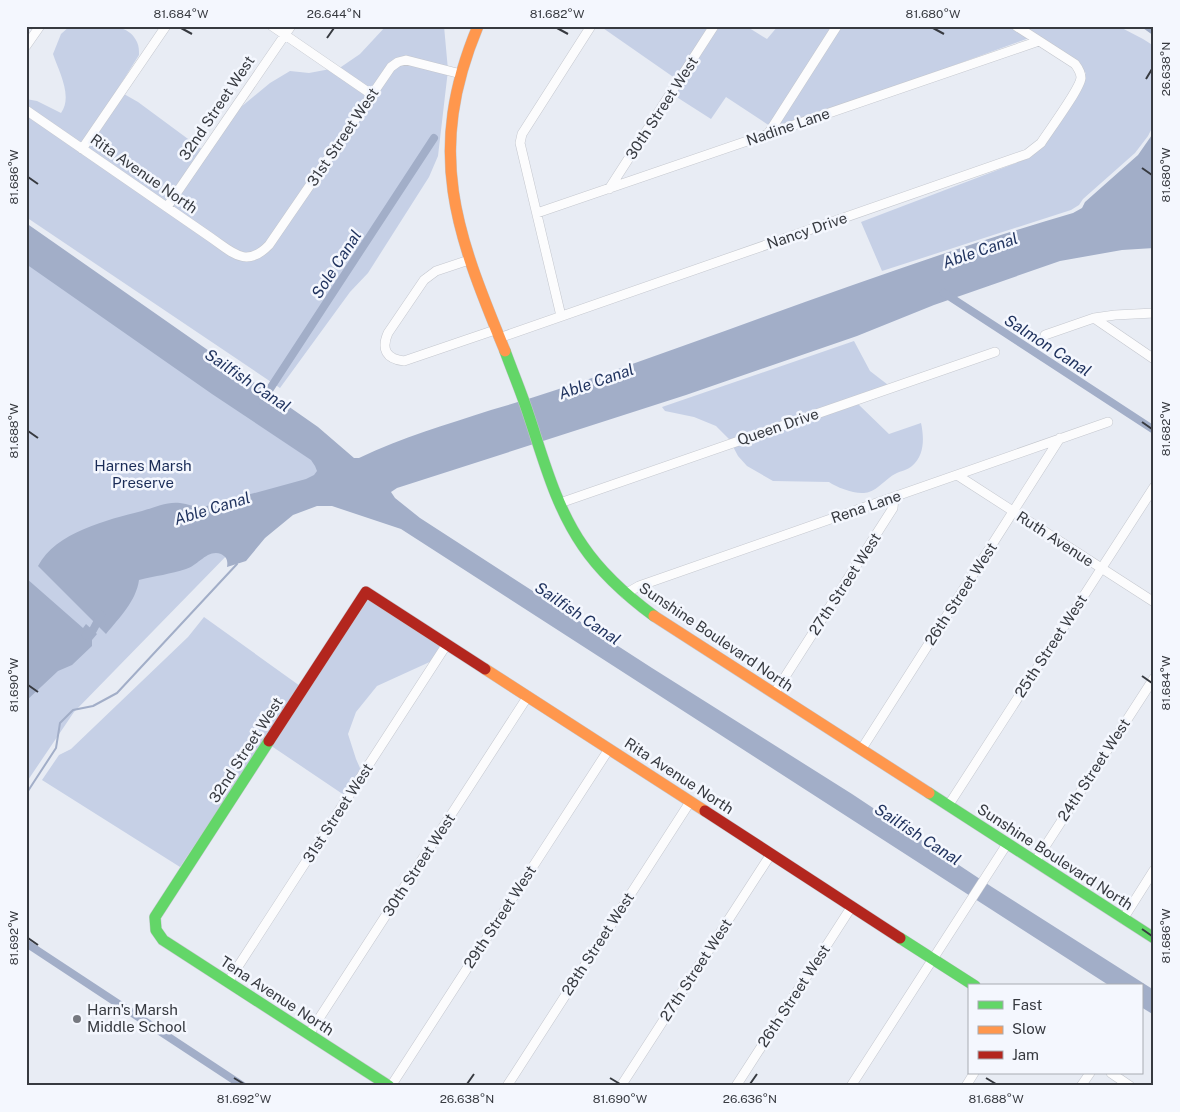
<svg xmlns="http://www.w3.org/2000/svg" width="1180" height="1112" viewBox="0 0 1180 1112" font-family="'Public Sans',sans-serif">
  <rect width="100%" height="100%" fill="#e8ecf4"/>
  <path fill="#c6d0e6" d="M 70,26 C 90,26 127,19 137,42 C 139,46 139,51 139,55 L 117,90 L 138,102 L 203,150 L 229,117 L 270,83 L 290,71 L 309,73 L 341,67 L 360,54 L 386,26 L 444,26 L 448,70 L 438,156 L 429,177 L 368,273 L 350,292 L 280,388 L 26,217 L 26,99 L 37,101 L 61,113 C 73,96 59,72 53,54 L 61,34 Z
    M 600,26 L 746,26 L 767,39 L 778,26 L 1118,26 L 1143,39 L 1154,46 L 1154,124 L 1148,136 L 1135,153 L 1083,199 L 1079,205 L 1071,210 L 882,271 L 861,222 L 1029,158 L 1086,73 L 1029,38 L 776,130 L 726,97 L 711,119 L 675,96 L 679,81 Z
    M 26,251 L 345,483 L 274,507 L 74,712 L 26,783 Z
    M 854,341 L 870,371 L 892,388 L 858,404 L 889,434 L 921,423 C 924,437 925,455 912,466 C 908,470 900,471 895,474 C 887,478 877,490 869,492 C 858,496 838,488 829,482 L 773,481 L 747,466 L 738,456 L 729,439 L 716,426 L 694,417 L 665,411 L 662,407 Z
    M 368,600 L 436,636 L 448,644 L 434,660 L 377,686 L 356,712 L 348,734 L 356,759 L 364,777 L 350,799 L 264,741 L 180,867 L 42,780 L 59,755 L 71,749 L 188,637 L 204,617 L 307,691 Z"/>
  <path fill="#a2aec8" d="M 1154,132 L 1154,248 L 1122,250 L 1060,261 L 934,305 L 857,336 L 686,395 L 397,488 L 391,492 L 395,498 L 420,518 L 652,668 L 852,794 L 992,887 L 1154,990 L 1154,1015 L 1141,1007 L 1141,986 L 1110,986 L 401,529 L 332,506 L 317,506 L 293,515 L 265,538 L 246,561 L 227,567 C 228,561 227,557 221,554 C 207,549 198,566 186,569 C 171,574 155,576 139,580 C 136,601 120,617 106,634 L 38,566 C 56,532 107,520 142,511 C 153,508 168,501 180,503 C 188,504 194,507 203,507 L 306,479 L 314,475 L 317,471 L 315,466 L 311,460 L 212,394 L 26,264 L 26,223 L 318,427 L 354,458 L 359,458 C 403,437 445,425 491,410 C 530,399 568,386 607,373 C 762,319 915,259 1073,213 L 1082,208 L 1085,202 L 1138,155 Z
    M 26,578 L 83,628 L 86,624 L 97,634 L 92,640 L 92,646 L 72,665 L 58,671 L 26,701 Z"/>
  <g fill="none" stroke-linecap="round" stroke-linejoin="round">
    <path stroke="#a2aec8" stroke-width="2" d="M 26,794 L 56,748 L 60,723 L 73,710 L 93,706 L 117,693 L 237,564"/>
    <path stroke="#a2aec8" stroke-width="8" d="M 1147,26 L 1154,31
      M 944,293 L 1154,430
      M 262,401 L 434,138
      M 86,635 L 93,630 L 101,615
      M 26,943 L 243,1086"/>
    <g stroke="#c4c7ce" stroke-width="10">
      <path id="street" d="M 272,26 L 371,94
        M 26,46 L 40,26
        M 26,110 L 210,237 C 232,252 246,269 269,245 L 391,67 L 398,62 L 406,60 L 461,74
        M 768,134 L 837,26
        M 82,149 L 166,26
        M 609,189 L 714,26
        M 167,207 L 291,26
        M 537,213 L 1039,41
        M 469,260 L 436,271 L 424,280 L 388,333 C 381,349 386,359 404,361 L 495,330
        M 561,316 L 520,143 L 522,134 L 591,26
        M 1094,318 L 1154,359
        M 1045,335 L 1094,318 L 1115,315 L 1154,313
        M 499,338 L 1027,154 L 1041,143 C 1048,132 1080,89 1081,78 C 1081,72 1078,68 1075,64 L 1016,26
        M 957,475 L 1154,602
        M 560,503 L 995,352
        M 625,594 L 639,586 L 1108,422
        M 774,694 L 893,508 L 894,497
        M 861,750 L 1060,438
        M 948,806 L 1154,487
        M 1035,862 L 1154,678
        M 1123,919 L 1154,870
        M 228,982 L 447,644
        M 309,1034 L 528,696
        M 1111,1073 L 1130,1086
        M 391,1086 L 609,749
        M 507,1086 L 690,802
        M 621,1086 L 771,854
        M 736,1086 L 852,906
        M 851,1086 L 1007,844
        M 966,1086 L 974,1073
        M 1081,1086 L 1090,1073"/>
    </g>
    <g stroke="#c4c7ce" stroke-width="12">
      <path id="fast" d="M 505,351 C 513,373 522,394 529,416 C 544,461 556,507 583,546 C 602,574 627,596 654,616
        M 269,741 L 155,917 L 156,930 L 163,940 L 389,1086
        M 929,793 L 1154,938
        M 900,938 L 975,986"/>
    </g>
    <g stroke="#c4c7ce" stroke-width="12">
      <path id="slow" d="M 478,26 C 425,153 456,232 505,351
        M 654,616 L 929,793
        M 485,669 L 705,811"/>
    </g>
    <g stroke="#c4c7ce" stroke-width="12">
      <path id="jam" d="M 269,741 L 366,592 L 485,669
        M 705,811 L 900,938"/>
    </g>
    <use href="#street" stroke="#fcfcfd" stroke-width="9"/>
    <use href="#fast" stroke="#63d668" stroke-width="11"/>
    <use href="#slow" stroke="#ff974d" stroke-width="11"/>
    <use href="#jam" stroke="#b3261e" stroke-width="11"/>
  </g>
  <path fill="none" stroke="#373a40" stroke-width="2" d="M 181,28 L 192,34M 557,28 L 568,34M 933,28 L 944,34M 327,38 L 334,28M 1146,79 L 1152,69M 1142,168 L 1152,175M 28,177 L 38,184M 1142,422 L 1152,429M 28,431 L 38,438M 1142,676 L 1152,683M 28,685 L 38,692M 1142,929 L 1152,936M 28,938 L 38,945M 234,1078 L 244,1084M 610,1078 L 620,1084M 986,1078 L 996,1084M 467,1084 L 474,1074M 750,1084 L 757,1074"/>
  <circle fill="#75787f" stroke="#f4f7fe" stroke-width="2" cx="77" cy="1019" r="5"/>
  <g text-anchor="middle" stroke-width="5" stroke-linejoin="round" paint-order="stroke">
    <g font-size="15" fill="#373a40" stroke="#f4f7fe">
      <text transform="translate(217 108) rotate(-56)" y="5">32nd Street West</text>
      <text transform="translate(662 108) rotate(-57)" y="5">30th Street West</text>
      <text transform="translate(788 127) rotate(-19)" y="5">Nadine Lane</text>
      <text transform="translate(343 137) rotate(-56)" y="5">31st Street West</text>
      <text transform="translate(144 174) rotate(35)" y="5">Rita Avenue North</text>
      <text transform="translate(807 231) rotate(-19)" y="5">Nancy Drive</text>
      <text transform="translate(778 427) rotate(-19)" y="5">Queen Drive</text>
      <text transform="translate(866 507) rotate(-19)" y="5">Rena Lane</text>
      <text transform="translate(1055 539) rotate(33)" y="5">Ruth Avenue</text>
      <text transform="translate(845 584) rotate(-57)" y="5">27th Street West</text>
      <text transform="translate(961 594) rotate(-57)" y="5">26th Street West</text>
      <text transform="translate(716 637) rotate(34)" y="5">Sunshine Boulevard North</text>
      <text transform="translate(1051 646) rotate(-57)" y="5">25th Street West</text>
      <text transform="translate(246 750) rotate(-57)" y="5">32nd Street West</text>
      <text transform="translate(1094 770) rotate(-57)" y="5">24th Street West</text>
      <text transform="translate(679 776) rotate(33)" y="5">Rita Avenue North</text>
      <text transform="translate(338 813) rotate(-57)" y="5">31st Street West</text>
      <text transform="translate(1055 857) rotate(33)" y="5">Sunshine Boulevard North</text>
      <text transform="translate(419 865) rotate(-57)" y="5">30th Street West</text>
      <text transform="translate(500 917) rotate(-57)" y="5">29th Street West</text>
      <text transform="translate(598 944) rotate(-57)" y="5">28th Street West</text>
      <text transform="translate(696 970) rotate(-57)" y="5">27th Street West</text>
      <text transform="translate(277 996) rotate(33)" y="5">Tena Avenue North</text>
      <text transform="translate(794 996) rotate(-57)" y="5">26th Street West</text>
    </g>
    <g font-size="15" fill="#1a2c57" stroke="#f4f7fe">
      <text x="143" y="471">Harnes Marsh<tspan x="143" dy="17">Preserve</tspan></text>
    </g>
    <g font-size="15" fill="#373a40" stroke="#f4f7fe" text-anchor="start">
      <text x="87" y="1015">Harn's Marsh<tspan x="87" dy="17">Middle School</tspan></text>
    </g>
    <g font-size="16" font-style="italic" fill="#1e315d" stroke="#f4f7fe">
      <text transform="translate(980 250) rotate(-19)" y="6">Able Canal</text>
      <text transform="translate(336 264) rotate(-57)" y="6">Sole Canal</text>
      <text transform="translate(1048 345) rotate(33)" y="6">Salmon Canal</text>
      <text transform="translate(248 380) rotate(34)" y="6">Sailfish Canal</text>
      <text transform="translate(596 381) rotate(-19)" y="6">Able Canal</text>
      <text transform="translate(212 508) rotate(-17)" y="6">Able Canal</text>
      <text transform="translate(578 613) rotate(34)" y="6">Sailfish Canal</text>
      <text transform="translate(918 834) rotate(33)" y="6">Sailfish Canal</text>
    </g>
  </g>
  <rect width="1180" height="1112" fill="none" stroke="#f4f7fe" stroke-width="55"/>
  <rect x="968" y="984" width="175" height="90" fill="#f4f7fe" stroke="#a8abb2"/>
  <rect x="978" y="1001" width="25" height="8" fill="#63d668" stroke="#a8abb2"/>
  <text x="1012" y="1010" font-size="15" fill="#373a40">Fast</text>
  <rect x="978" y="1026" width="25" height="8" fill="#ff974d" stroke="#a8abb2"/>
  <text x="1012" y="1034" font-size="15" fill="#373a40">Slow</text>
  <rect x="978" y="1051" width="25" height="8" fill="#b3261e" stroke="#a8abb2"/>
  <text x="1012" y="1060" font-size="15" fill="#373a40">Jam</text>
  <rect x="28" y="28" width="1124" height="1056" fill="none" stroke="#373a40" stroke-width="2"/>
  <g font-size="12" text-anchor="middle" fill="#373a40">
    <text x="181" y="18">81.684°W</text>
    <text x="334" y="18">26.644°N</text>
    <text x="557" y="18">81.682°W</text>
    <text x="933" y="18">81.680°W</text>
    <text transform="translate(1166 69) rotate(-90)" y="4">26.638°N</text>
    <text transform="translate(1166 175) rotate(-90)" y="4">81.680°W</text>
    <text transform="translate(14 177) rotate(-90)" y="4">81.686°W</text>
    <text transform="translate(1166 429) rotate(-90)" y="4">81.682°W</text>
    <text transform="translate(14 431) rotate(-90)" y="4">81.688°W</text>
    <text transform="translate(1166 683) rotate(-90)" y="4">81.684°W</text>
    <text transform="translate(14 685) rotate(-90)" y="4">81.690°W</text>
    <text transform="translate(1166 936) rotate(-90)" y="4">81.686°W</text>
    <text transform="translate(14 938) rotate(-90)" y="4">81.692°W</text>
    <text x="244" y="1103">81.692°W</text>
    <text x="467" y="1103">26.638°N</text>
    <text x="620" y="1103">81.690°W</text>
    <text x="750" y="1103">26.636°N</text>
    <text x="996" y="1103">81.688°W</text>
  </g>
</svg>
